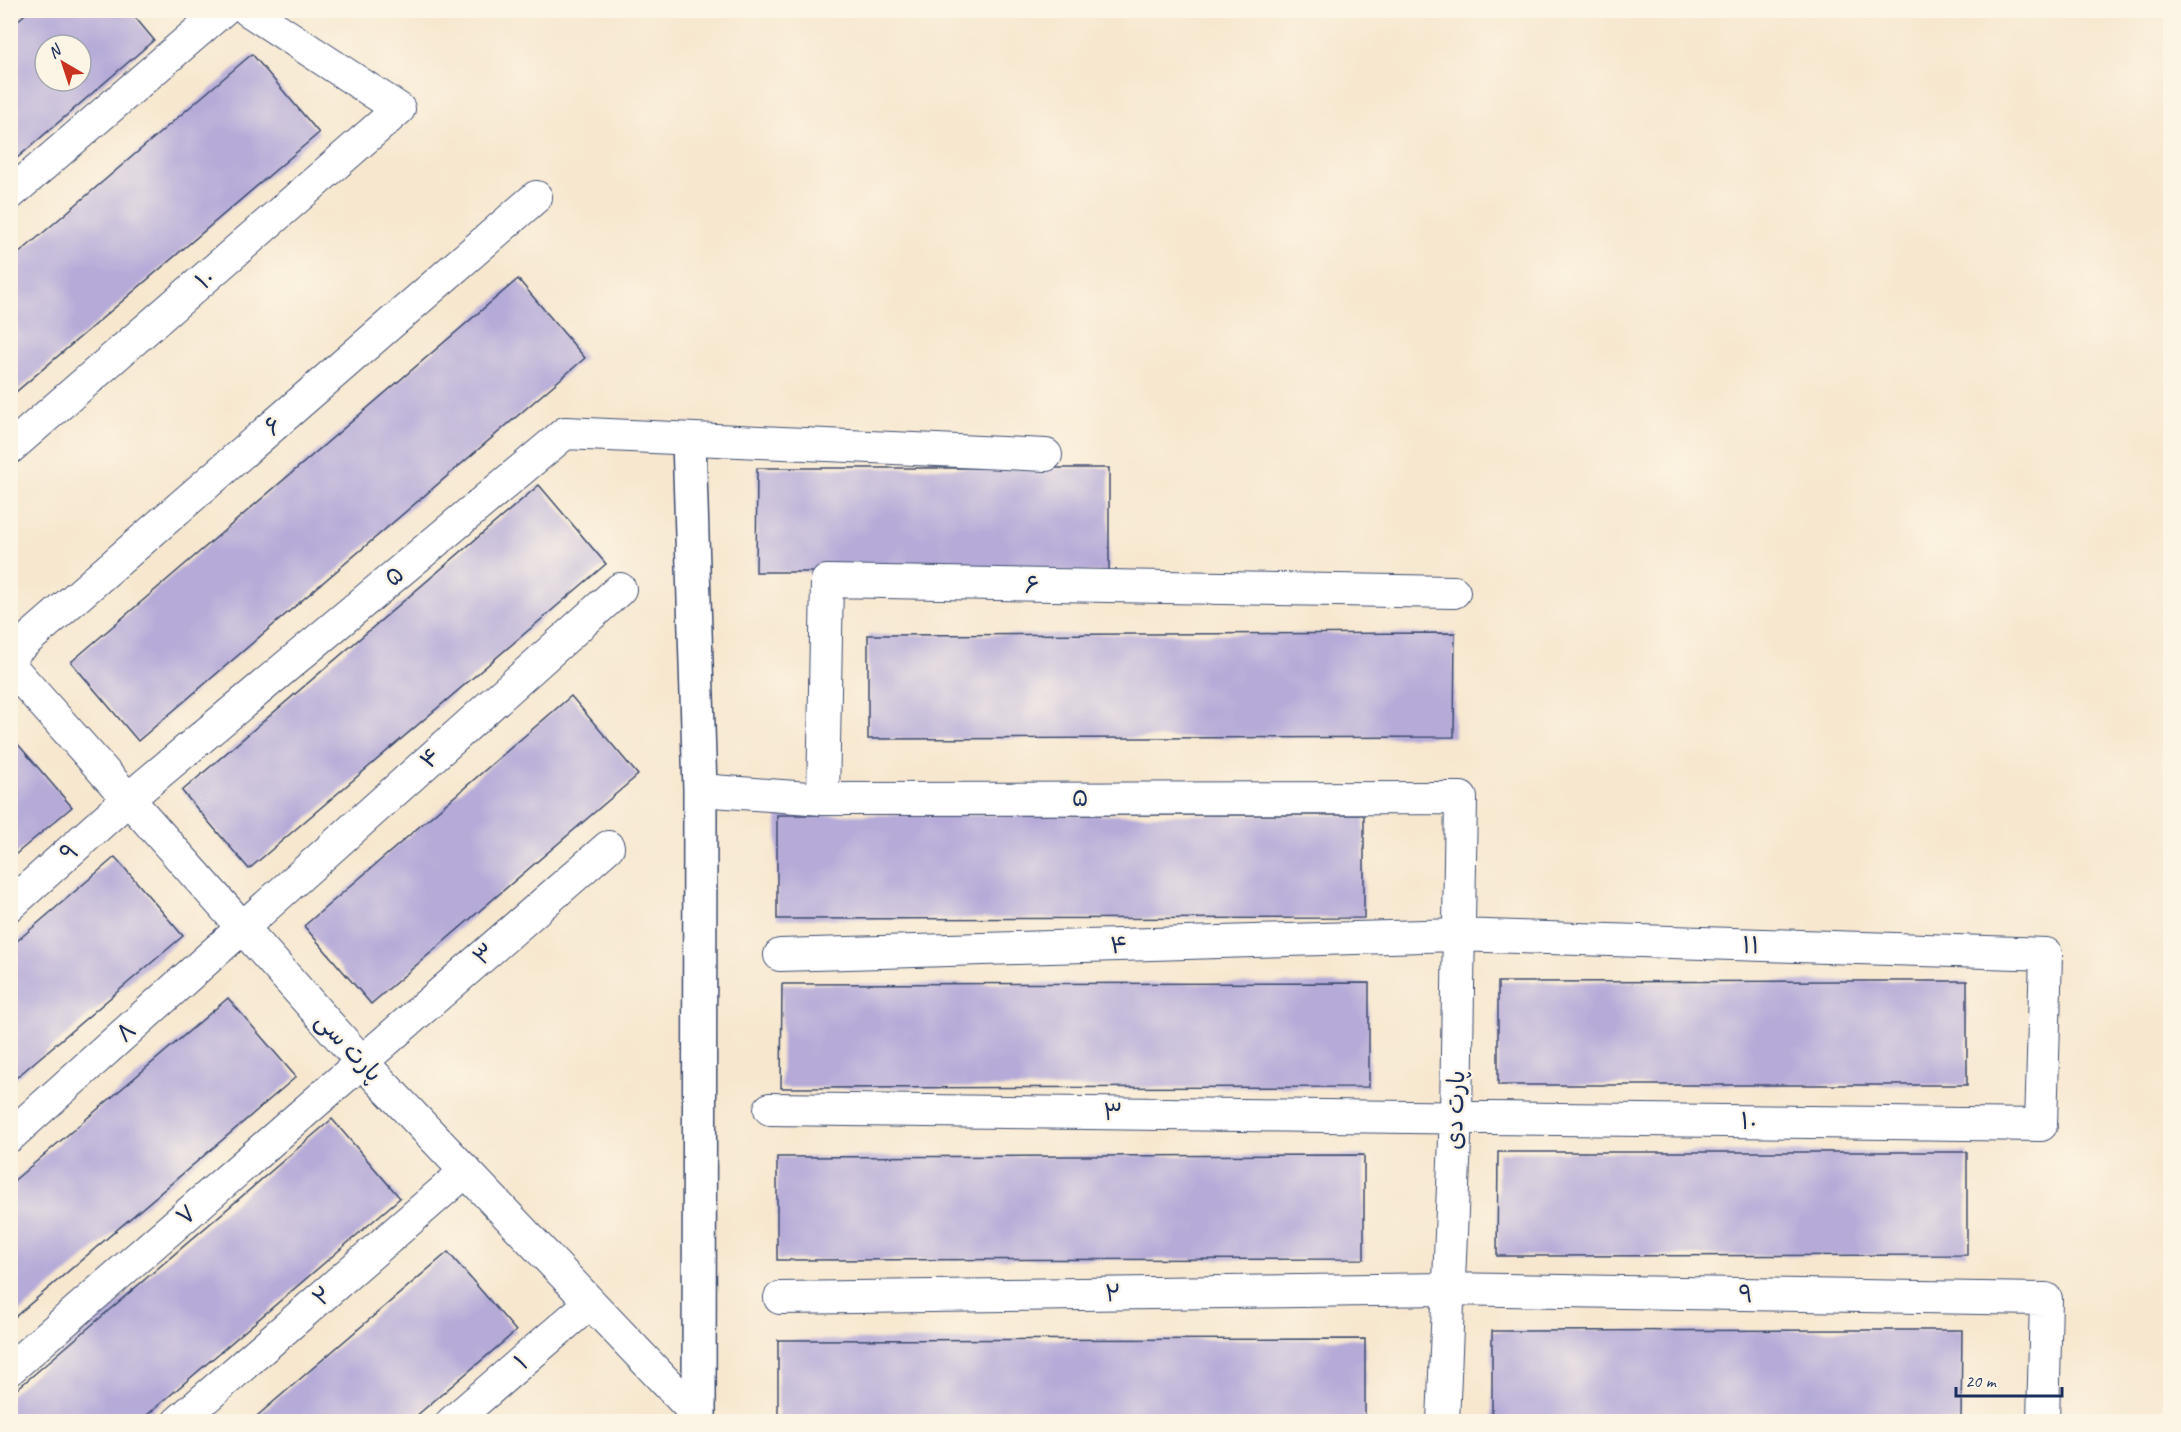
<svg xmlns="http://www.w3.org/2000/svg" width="2181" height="1432" viewBox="0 0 2181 1432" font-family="Caveat,'Playpen Sans Arabic',sans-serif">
  <rect width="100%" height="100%" fill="#fcf5e5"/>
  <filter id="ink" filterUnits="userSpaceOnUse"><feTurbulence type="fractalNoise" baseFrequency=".0167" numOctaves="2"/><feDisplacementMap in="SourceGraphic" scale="12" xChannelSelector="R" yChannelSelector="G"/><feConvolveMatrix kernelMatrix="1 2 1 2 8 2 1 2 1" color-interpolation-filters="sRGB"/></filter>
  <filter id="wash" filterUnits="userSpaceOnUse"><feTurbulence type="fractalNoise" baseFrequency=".008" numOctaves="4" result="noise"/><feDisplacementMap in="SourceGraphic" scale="24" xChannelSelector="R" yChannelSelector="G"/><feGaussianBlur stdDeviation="1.35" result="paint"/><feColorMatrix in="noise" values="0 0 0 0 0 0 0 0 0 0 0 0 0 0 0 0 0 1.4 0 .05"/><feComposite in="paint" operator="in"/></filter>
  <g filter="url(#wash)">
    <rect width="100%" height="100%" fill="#f7e7cf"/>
    <g id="blocks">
      <path fill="#b5aad8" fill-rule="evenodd" d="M 30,10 L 129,10 L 154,40 L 10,164 L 10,27 ZM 45,45 L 81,45 L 81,81 L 45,81 Z
        M 252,54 L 319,133 L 10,397 L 10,261 Z
        M 518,279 L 585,358 L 138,741 L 71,662 Z
        M 757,468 L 1109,468 L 1109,572 L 756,572 Z
        M 539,485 L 606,564 L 249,869 L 182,791 Z
        M 1455,633 L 1454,737 L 868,739 L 868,635 Z
        M 571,696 L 638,775 L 371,1004 L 304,926 Z
        M 10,735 L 72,807 L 10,859 Z
        M 777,815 L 1364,815 L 1364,918 L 777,919 Z
        M 115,857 L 183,936 L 10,1083 L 10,947 Z
        M 1850,981 L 1967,981 L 1967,1085 L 1498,1085 L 1498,982 Z
        M 1369,983 L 1369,1087 L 781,1088 L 782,984 Z
        M 228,998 L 296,1077 L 10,1321 L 10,1184 Z
        M 332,1119 L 400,1198 L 139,1422 L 10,1422 L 10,1395 Z
        M 1498,1152 L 1967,1152 L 1967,1255 L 1497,1256 Z
        M 1364,1155 L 1364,1259 L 777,1260 L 777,1157 Z
        M 448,1252 L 516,1331 L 409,1422 L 250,1422 Z
        M 1845,1330 L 1962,1330 L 1961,1422 L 1492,1422 L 1492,1331 Z
        M 1365,1339 L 1365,1422 L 778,1422 L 778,1340 Z"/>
    </g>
  </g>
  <g filter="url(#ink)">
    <use href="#blocks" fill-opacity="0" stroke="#3c4b6f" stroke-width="1.5"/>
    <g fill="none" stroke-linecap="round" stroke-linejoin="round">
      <g stroke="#3c4b6f" stroke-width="34">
        <path id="minor" d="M 10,194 L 223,10
          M 10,448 L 399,109 L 248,10
          M 10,655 L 536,197
          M 10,666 L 361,1061 L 699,1417
          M 700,790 L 823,799 L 1461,798 L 1456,1116 L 1443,1422
          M 823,799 L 827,581 L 1454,592
          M 10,905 L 127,800 L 565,433 L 1046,455
          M 770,1109 L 2041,1125 L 2046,954 L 1457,935 L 780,955
          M 10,1136 L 620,589
          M 780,1298 L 1447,1289 L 2046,1299 L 2043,1422
          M 10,1369 L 608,847
          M 178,1422 L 466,1171
          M 452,1422 L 590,1303"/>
      </g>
      <g stroke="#3c4b6f" stroke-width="36">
        <path id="tertiary" d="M 689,440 L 700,790 L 699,1422"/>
      </g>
      <use href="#minor" stroke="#fff" stroke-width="32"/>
      <use href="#tertiary" stroke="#fff" stroke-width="33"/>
    </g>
  </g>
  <g text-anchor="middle" stroke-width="5" stroke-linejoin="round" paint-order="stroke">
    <g font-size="24" fill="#1b2f5e" stroke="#fcf5e5">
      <text transform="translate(205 279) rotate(-41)" y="8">۱۰</text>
      <text transform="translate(273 426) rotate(-41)" y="8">۶</text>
      <text transform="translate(394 576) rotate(-40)" y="8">۵</text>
      <text transform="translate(1032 585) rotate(1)" y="8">۶</text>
      <text transform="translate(430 758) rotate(-42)" y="8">۴</text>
      <text x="1080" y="806">۵</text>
      <text transform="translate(69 852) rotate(-42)" y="8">۹</text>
      <text transform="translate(1119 945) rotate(-2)" y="8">۴</text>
      <text transform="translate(1751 945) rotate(2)" y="8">۱۱</text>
      <text transform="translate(484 954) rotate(-41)" y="8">۳</text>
      <text transform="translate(126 1032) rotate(-42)" y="8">۸</text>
      <text transform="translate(349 1047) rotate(47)" y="8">پارت سی</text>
      <text transform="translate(1455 1110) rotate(-88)" y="8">پارت دی</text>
      <text transform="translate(1113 1112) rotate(1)" y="8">۳</text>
      <text transform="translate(1749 1121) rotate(1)" y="8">۱۰</text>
      <text transform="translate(186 1215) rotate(-41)" y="8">۷</text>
      <text transform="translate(1113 1293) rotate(-1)" y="8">۲</text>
      <text transform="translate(1746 1294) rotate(1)" y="8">۹</text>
      <text transform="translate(322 1296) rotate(-41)" y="8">۲</text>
      <text transform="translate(521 1362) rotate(-41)" y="8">۱</text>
    </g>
  </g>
  <rect width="2181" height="1432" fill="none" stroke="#fcf5e5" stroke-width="36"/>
  <g transform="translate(63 63) rotate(321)"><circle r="28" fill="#fcf5e5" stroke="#a2a6af" stroke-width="1.5"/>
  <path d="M0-4.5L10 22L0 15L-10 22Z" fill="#c8321e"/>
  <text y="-9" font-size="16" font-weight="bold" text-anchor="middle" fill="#1b2f5e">N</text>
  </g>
  <path d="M1956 1387v9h106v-9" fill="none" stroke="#1b2f5e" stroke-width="3"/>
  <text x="1965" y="1387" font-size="18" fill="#1b2f5e" stroke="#fcf5e5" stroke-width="4.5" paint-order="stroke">20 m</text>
</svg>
